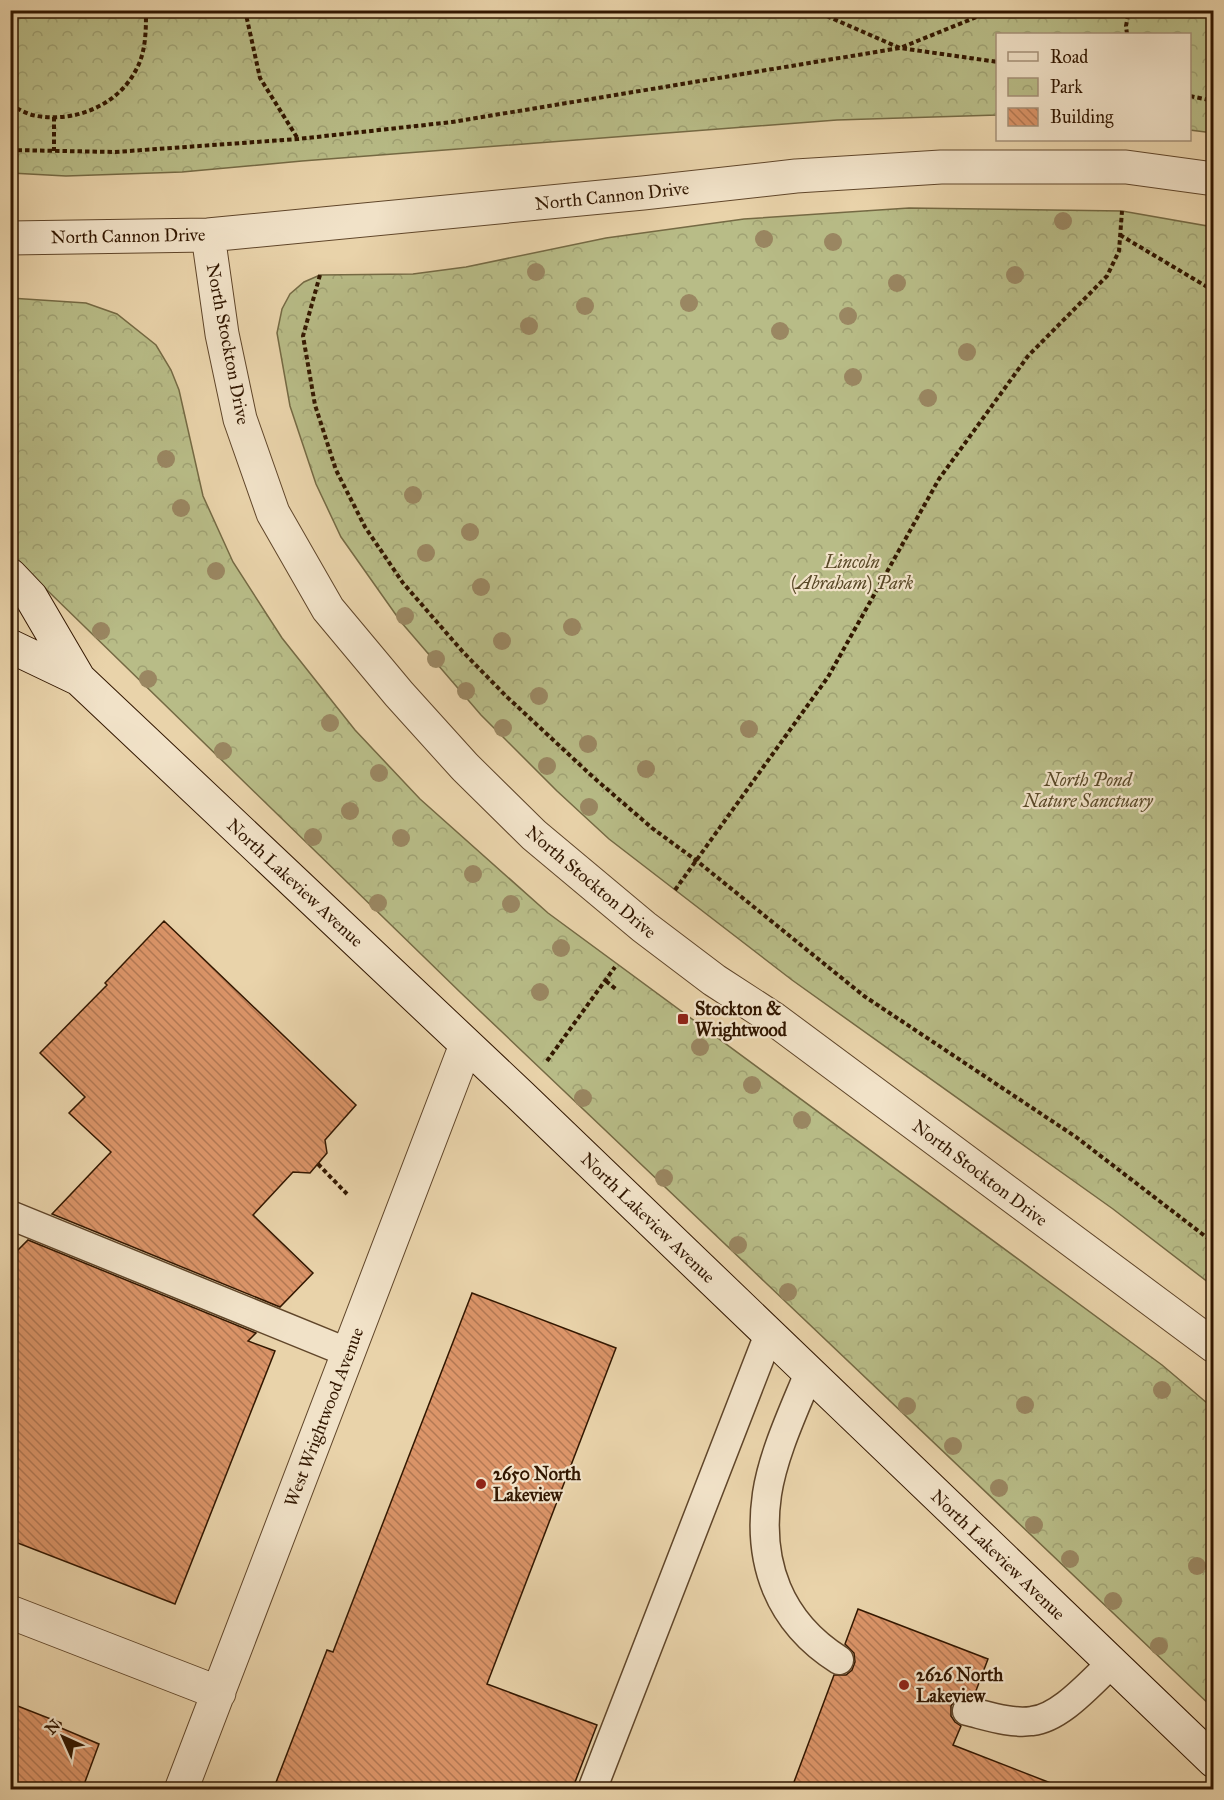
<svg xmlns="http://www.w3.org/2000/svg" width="1224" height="1800" viewBox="0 0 1224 1800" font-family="'IM FELL Great Primer',serif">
  <defs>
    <pattern id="park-crowns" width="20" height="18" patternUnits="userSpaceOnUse" patternTransform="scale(1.5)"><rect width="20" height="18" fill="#b8bc87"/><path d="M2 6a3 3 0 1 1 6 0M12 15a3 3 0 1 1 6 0" fill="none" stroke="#9fa173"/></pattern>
    <pattern id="building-back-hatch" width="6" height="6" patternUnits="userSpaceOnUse" patternTransform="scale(1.5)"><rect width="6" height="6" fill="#dc9569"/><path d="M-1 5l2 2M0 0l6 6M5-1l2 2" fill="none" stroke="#b37954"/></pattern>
  </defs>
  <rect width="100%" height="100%" fill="#e9d3aa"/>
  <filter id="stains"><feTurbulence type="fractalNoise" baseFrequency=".00333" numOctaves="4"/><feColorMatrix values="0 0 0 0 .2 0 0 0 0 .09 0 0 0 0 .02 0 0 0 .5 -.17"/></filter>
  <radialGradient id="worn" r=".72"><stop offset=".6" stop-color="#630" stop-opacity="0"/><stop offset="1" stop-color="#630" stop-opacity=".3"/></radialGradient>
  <path fill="url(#park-crowns)" stroke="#756a44" stroke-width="1.5" d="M 10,11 L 1213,11 L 1213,133 L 1190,130 L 1190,34 L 998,34 L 997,115 L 837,120 L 302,161 L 182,172 L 66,176 L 11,173 Z
    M 909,208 L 1122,211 L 1213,227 L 1213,1286 L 1113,1209 L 792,980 L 609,839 L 557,791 L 481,715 L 401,622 L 341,537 L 316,484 L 290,406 L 277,333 L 282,309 L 290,294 L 304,282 L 320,275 L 413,274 L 466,267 L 606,238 L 744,219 Z
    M 10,298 L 86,303 L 117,314 L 156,345 L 171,370 L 179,390 L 203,496 L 233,562 L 282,638 L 355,730 L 420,799 L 548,913 L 1162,1365 L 1213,1408 L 1213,1708 L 461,993 L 11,555 Z"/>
  <path fill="url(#building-back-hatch)" stroke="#321700" stroke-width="1.5" d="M 164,921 L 356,1105 L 325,1140 L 327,1153 L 310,1173 L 293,1172 L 253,1215 L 313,1273 L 280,1307 L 52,1214 L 111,1152 L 69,1113 L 85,1097 L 40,1053 L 107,985 L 105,983 Z
    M 28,1240 L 256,1333 L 248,1341 L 275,1351 L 175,1604 L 10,1540 L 10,1258 Z
    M 472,1293 L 616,1348 L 487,1684 L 597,1725 L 572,1790 L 273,1790 L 327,1650 L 333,1652 Z
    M 858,1609 L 988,1659 L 974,1696 L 962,1695 L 956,1699 L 951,1706 L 951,1716 L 955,1722 L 961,1726 L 953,1745 L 1061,1787 L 1060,1790 L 791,1790 L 834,1675 L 846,1675 L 852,1670 L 855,1662 L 854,1653 L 845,1644 Z
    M 10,1703 L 61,1723 L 61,1728 L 99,1744 L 82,1790 L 10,1790 Z"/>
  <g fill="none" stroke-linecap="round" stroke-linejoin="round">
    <g stroke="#60462a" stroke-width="31">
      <path id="lane" d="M 10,1215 L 349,1353
        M 809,1373 C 794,1410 773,1454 767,1494 C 757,1563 779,1622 839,1660
        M 967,1711 C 988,1716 1011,1724 1032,1721 C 1061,1718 1091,1682 1112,1663
        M 592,1790 L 769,1334"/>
    </g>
    <g stroke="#60462a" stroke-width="35">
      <path id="street" d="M 208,235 L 222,334 L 240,419 L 273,513 L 328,609 L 399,694 L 465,767 L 534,835 L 644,927 L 714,980 L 774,1019 L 1214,1346
        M 10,238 L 208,235 L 643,193 L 796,176 L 941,167 L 1126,167 L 1214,179
        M 10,1612 L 219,1693
        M 181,1790 L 466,1045"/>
    </g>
    <g stroke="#321700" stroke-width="35">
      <path id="secondary" d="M 10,575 L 31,597 L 79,679 L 521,1096 L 1214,1761
        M 10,646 L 79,679"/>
    </g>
    <path stroke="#321700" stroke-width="4" stroke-dasharray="4.5 3" stroke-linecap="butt" d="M 245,10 L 260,78 L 298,139
      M 813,10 L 900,48 L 998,62
      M 1127,34 L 1126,26 L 1129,10
      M 1190,96 L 1214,101
      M 10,105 C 17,108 25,113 32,115 C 71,124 117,107 136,70 C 146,52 146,31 146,10
      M 54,117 L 54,151
      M 10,150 L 115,152 L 298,139 L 452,122 L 900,48 L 994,10
      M 1120,235 L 1214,291
      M 320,275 L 303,336 L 315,405 L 336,470 L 365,527 L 403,583 L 463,652 L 506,696 L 593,777 L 652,828 L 697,861 L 864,996 L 1076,1137 L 1214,1243
      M 675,890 L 828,677 L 939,479 L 1028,356 L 1107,276 L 1119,251 L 1122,211
      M 606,981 L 617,990
      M 547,1061 L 615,967
      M 318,1164 L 347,1194"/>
    <use href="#lane" stroke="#f1e2c8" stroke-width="28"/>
    <use href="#street" stroke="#f1e2c8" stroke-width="33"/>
    <use href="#secondary" stroke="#f1e2c8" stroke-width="33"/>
  </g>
  <g fill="#9a8762">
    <circle cx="1063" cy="221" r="9"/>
    <circle cx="764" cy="239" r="9"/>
    <circle cx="833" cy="242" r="9"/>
    <circle cx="536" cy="272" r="9"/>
    <circle cx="1015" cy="275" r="9"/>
    <circle cx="897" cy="283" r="9"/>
    <circle cx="689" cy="303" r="9"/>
    <circle cx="585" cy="306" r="9"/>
    <circle cx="848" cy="316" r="9"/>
    <circle cx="529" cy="326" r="9"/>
    <circle cx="780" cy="331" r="9"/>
    <circle cx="967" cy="352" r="9"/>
    <circle cx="853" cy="377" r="9"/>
    <circle cx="928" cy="398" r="9"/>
    <circle cx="166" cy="459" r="9"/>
    <circle cx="413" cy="495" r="9"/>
    <circle cx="181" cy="508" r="9"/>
    <circle cx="470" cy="532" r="9"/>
    <circle cx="426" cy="553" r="9"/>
    <circle cx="216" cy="571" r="9"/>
    <circle cx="481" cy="587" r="9"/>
    <circle cx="405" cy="616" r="9"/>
    <circle cx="572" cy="627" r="9"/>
    <circle cx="101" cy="631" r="9"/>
    <circle cx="502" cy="641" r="9"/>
    <circle cx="436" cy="659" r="9"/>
    <circle cx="148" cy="679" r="9"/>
    <circle cx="466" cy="691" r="9"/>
    <circle cx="539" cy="696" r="9"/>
    <circle cx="330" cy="723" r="9"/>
    <circle cx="503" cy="728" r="9"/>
    <circle cx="749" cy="729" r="9"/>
    <circle cx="588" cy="744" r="9"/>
    <circle cx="223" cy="751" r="9"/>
    <circle cx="547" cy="766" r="9"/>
    <circle cx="646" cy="769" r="9"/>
    <circle cx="379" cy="773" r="9"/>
    <circle cx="589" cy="807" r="9"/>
    <circle cx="350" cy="811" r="9"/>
    <circle cx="313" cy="837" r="9"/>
    <circle cx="401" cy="838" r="9"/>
    <circle cx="473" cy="874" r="9"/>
    <circle cx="378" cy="903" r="9"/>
    <circle cx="511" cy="904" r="9"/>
    <circle cx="561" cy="948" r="9"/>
    <circle cx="540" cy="992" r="9"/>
    <circle cx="700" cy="1047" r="9"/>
    <circle cx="752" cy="1085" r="9"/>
    <circle cx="583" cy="1098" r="9"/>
    <circle cx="802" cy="1120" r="9"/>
    <circle cx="664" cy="1178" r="9"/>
    <circle cx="738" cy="1245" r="9"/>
    <circle cx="788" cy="1292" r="9"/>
    <circle cx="1162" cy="1390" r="9"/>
    <circle cx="1025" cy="1405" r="9"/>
    <circle cx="907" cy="1406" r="9"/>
    <circle cx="953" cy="1446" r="9"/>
    <circle cx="999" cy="1488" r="9"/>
    <circle cx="1034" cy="1525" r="9"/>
    <circle cx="1070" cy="1559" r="9"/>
    <circle cx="1197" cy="1566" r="9"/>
    <circle cx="1113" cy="1601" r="9"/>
    <circle cx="1159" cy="1646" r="9"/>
  </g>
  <g fill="#8f2418" stroke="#f1e2c8" stroke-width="2">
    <rect x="677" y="1013" width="12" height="12" rx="3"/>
    <circle cx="481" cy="1484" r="6"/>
    <circle cx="904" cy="1685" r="6"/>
  </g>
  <g text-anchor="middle" stroke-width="4.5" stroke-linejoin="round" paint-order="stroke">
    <g font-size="18" fill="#321700" stroke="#f1e2c8">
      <text transform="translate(612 196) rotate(-6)" y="6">North Cannon Drive</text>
      <text transform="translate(128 236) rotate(-1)" y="6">North Cannon Drive</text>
      <text transform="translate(228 344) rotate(79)" y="6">North Stockton Drive</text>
      <text transform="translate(591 882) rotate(40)" y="6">North Stockton Drive</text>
      <text transform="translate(295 883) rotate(43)" y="6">North Lakeview Avenue</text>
      <text transform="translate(980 1173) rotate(37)" y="6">North Stockton Drive</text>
      <text transform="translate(648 1218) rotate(44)" y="6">North Lakeview Avenue</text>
      <text transform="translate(324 1417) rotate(-69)" y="6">West Wrightwood Avenue</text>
      <text transform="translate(998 1555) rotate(44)" y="6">North Lakeview Avenue</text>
    </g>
    <g font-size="18" font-style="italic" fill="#5a4928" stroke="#f1e2c8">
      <text x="852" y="568">Lincoln<tspan x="852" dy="21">(Abraham) Park</tspan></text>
      <text x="1088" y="786">North Pond<tspan x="1088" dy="21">Nature Sanctuary</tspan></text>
    </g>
    <g font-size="18" font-weight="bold" fill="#321700" stroke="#f1e2c8" text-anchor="start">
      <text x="695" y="1015">Stockton &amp;<tspan x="695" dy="21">Wrightwood</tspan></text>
      <text x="493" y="1480">2650 North<tspan x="493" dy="21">Lakeview</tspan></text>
      <text x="916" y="1681">2626 North<tspan x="916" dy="21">Lakeview</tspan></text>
    </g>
  </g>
  <rect width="1224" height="1800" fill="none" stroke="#e9d3aa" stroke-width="36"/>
  <rect x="12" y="12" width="1200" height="1776" fill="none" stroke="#321700" stroke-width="3"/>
  <rect x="18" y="18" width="1188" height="1764" fill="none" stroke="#321700" stroke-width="1.5"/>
  <rect x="996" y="33" width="195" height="108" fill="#f1e2c8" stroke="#a59178" stroke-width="1.5"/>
  <rect x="1008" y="52" width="30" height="9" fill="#f1e2c8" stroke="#a59178" stroke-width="1.5"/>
  <text x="1050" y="63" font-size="18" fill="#321700">Road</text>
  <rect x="1008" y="78" width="30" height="18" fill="url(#park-crowns)" stroke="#a59178" stroke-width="1.5"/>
  <text x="1050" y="93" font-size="18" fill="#321700">Park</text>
  <rect x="1008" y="108" width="30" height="18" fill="url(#building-back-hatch)" stroke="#a59178" stroke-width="1.5"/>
  <text x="1050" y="123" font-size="18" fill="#321700">Building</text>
  <g transform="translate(63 1737) rotate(315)" stroke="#f1e2c8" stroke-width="4.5" paint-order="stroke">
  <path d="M0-4.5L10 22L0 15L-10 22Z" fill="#321700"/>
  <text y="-9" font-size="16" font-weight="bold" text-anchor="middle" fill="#321700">N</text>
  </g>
  <rect width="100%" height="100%" filter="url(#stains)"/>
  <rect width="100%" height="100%" fill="url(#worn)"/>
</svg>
